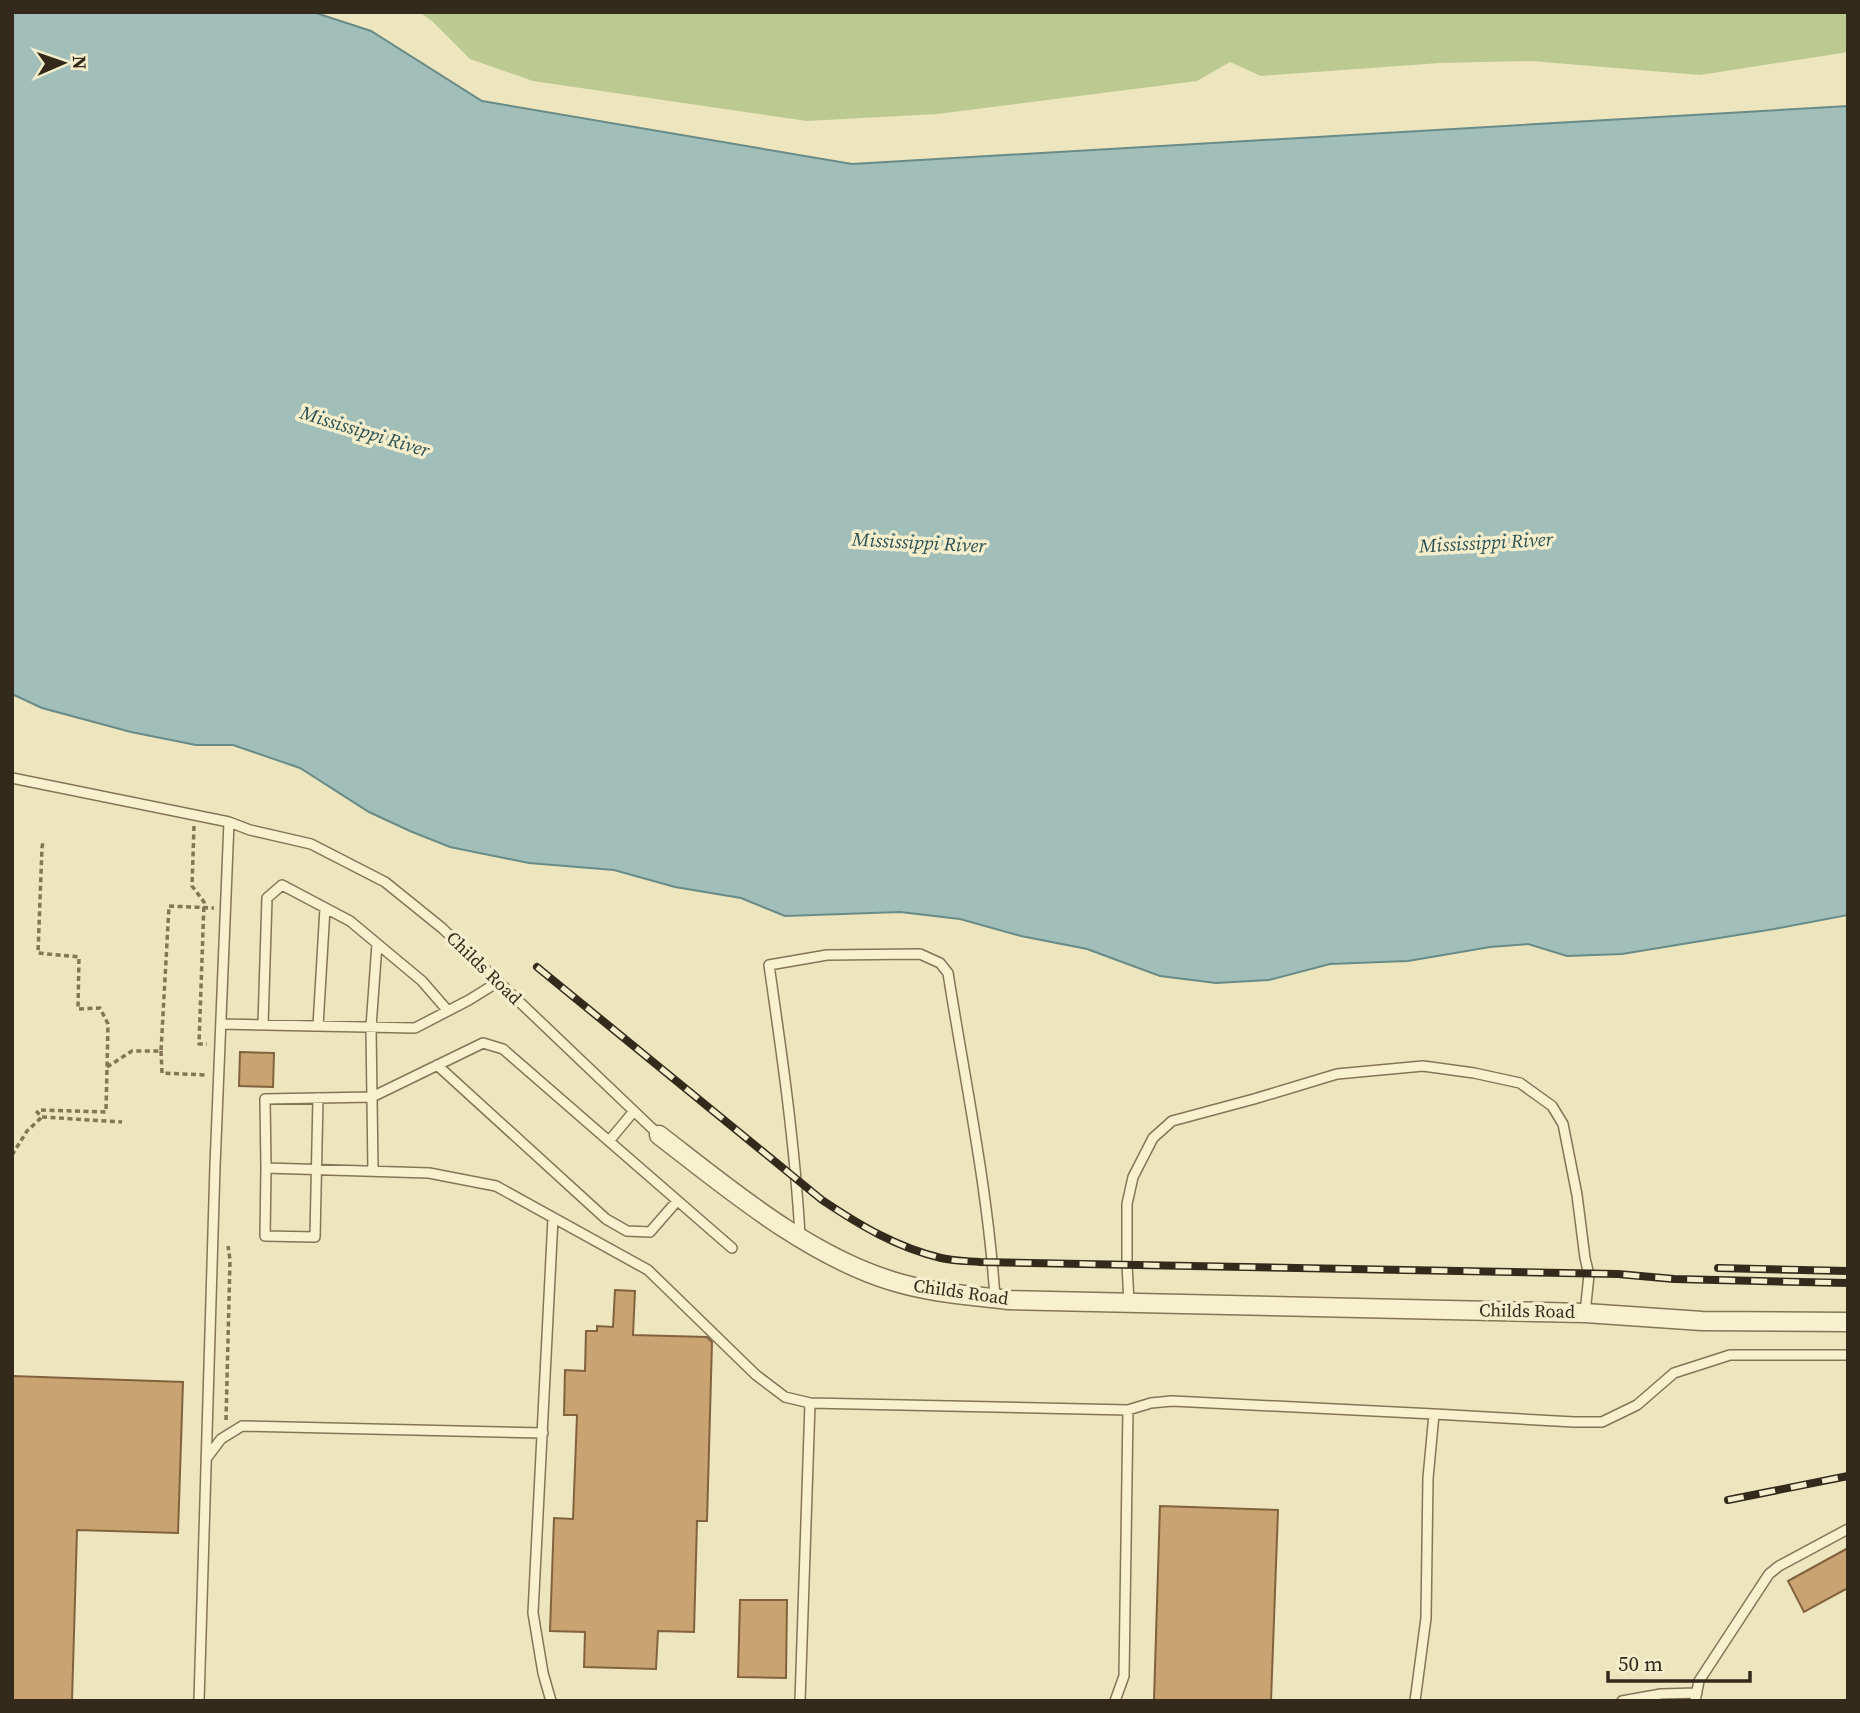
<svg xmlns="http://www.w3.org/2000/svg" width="1860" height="1713" viewBox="0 0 1860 1713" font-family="'Source Serif 4',serif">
  <rect width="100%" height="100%" fill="#ece5bd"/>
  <path fill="#bcca92" d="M 419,12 L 1848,12 L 1848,52 L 1700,75 L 1531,61 L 1440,63 L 1261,76 L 1230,62 L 1197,81 L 937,114 L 807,121 L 533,81 L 470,59 L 432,21 Z"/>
  <path fill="#a1beb9" stroke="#698b87" stroke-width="2" d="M 12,12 L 313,12 L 371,31 L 482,101 L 852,164 L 1848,106 L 1848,915 L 1774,929 L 1622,954 L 1567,956 L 1528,944 L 1490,947 L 1408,961 L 1330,964 L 1269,980 L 1216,983 L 1160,976 L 1087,949 L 1021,936 L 960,919 L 900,912 L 785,916 L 741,898 L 675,887 L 614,870 L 529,863 L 450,847 L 410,831 L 369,812 L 300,768 L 233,745 L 196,745 L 131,732 L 42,708 L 12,694 Z"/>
  <path fill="#caa373" stroke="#82623d" stroke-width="2" d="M 240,1052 L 274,1053 L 273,1087 L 239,1086 Z
    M 615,1290 L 635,1291 L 633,1335 L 707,1337 L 712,1342 L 707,1521 L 697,1521 L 694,1632 L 658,1631 L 656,1669 L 584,1667 L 585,1632 L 550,1631 L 554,1518 L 573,1519 L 577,1415 L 564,1415 L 565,1370 L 585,1371 L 586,1331 L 597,1331 L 597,1326 L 613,1327 Z
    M 12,1376 L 183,1382 L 178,1533 L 77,1530 L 72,1701 L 12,1701 Z
    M 1160,1506 L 1278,1510 L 1271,1701 L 1154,1700 Z
    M 1848,1548 L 1848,1588 L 1804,1612 L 1788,1581 Z
    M 740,1600 L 787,1600 L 786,1678 L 738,1677 Z"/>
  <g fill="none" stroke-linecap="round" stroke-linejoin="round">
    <g stroke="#847557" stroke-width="12">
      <path id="lane" d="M 12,778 L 229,822 L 250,830 L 311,844 L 385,882 L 442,928 L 659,1135
        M 221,1024 L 415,1028 L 469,1000 L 498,982
        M 263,1025 L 267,898 L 282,885 L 350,921 L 422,981 L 448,1011
        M 318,1026 L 325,908
        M 437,1065 L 606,1219 L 627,1231 L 650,1232 L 677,1201
        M 318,1098 L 315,1237 L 265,1236 L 266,1168 L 265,1099 L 372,1097 L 483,1043 L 503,1049 L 732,1248
        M 609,1141 L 634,1111
        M 266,1168 L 429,1173 L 496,1186 L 648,1270 L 756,1375 L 785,1397 L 810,1403
        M 373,1171 L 371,1027 L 377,944
        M 800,1236 C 795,1145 782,1055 769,965 L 827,955 L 920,954 L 940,963 L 948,973 C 965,1081 988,1189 995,1298
        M 1129,1303 L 1127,1264 L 1127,1204 L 1133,1177 L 1153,1138 L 1172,1121 L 1254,1099 L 1337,1074 L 1423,1066 L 1474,1073 L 1520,1083 L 1552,1106 L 1563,1124 L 1577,1195 L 1585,1258 L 1589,1275 L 1585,1313
        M 206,1459 L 221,1439 L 242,1426 L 543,1433
        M 199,1701 L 215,1166 L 229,822
        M 551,1701 L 543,1673 L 533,1613 L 553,1218
        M 800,1701 L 810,1403 L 1128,1410 L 1151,1403 L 1172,1401 L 1434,1414
        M 1115,1701 L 1124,1676 L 1128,1410
        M 1415,1701 L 1426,1618 L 1428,1478 L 1434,1414 L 1574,1422 L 1602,1422 L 1637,1405 L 1674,1373 L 1730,1355 L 1848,1355
        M 1622,1701 L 1661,1694 L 1697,1693
        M 1695,1701 L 1699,1681 L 1769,1574 L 1779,1566 L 1848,1529"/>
    </g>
    <g stroke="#847557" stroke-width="21">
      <path id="street" d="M 659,1135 C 729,1189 807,1255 892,1281 C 930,1293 970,1295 1008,1300 L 1585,1313 L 1702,1321 L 1848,1322"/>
    </g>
    <path stroke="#847557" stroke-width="3.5" stroke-dasharray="5 3.5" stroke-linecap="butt" d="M 194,826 L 192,886 L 204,902 L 199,1044 L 207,1044
      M 161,1051 L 162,1073 L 205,1075
      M 107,1067 L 132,1051 L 161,1051 L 169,906 L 214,908
      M 41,1110 L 106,1112 L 108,1024 L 100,1008 L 78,1009 L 79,957 L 38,953 L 42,847 L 43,843
      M 36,1111 L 42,1117 L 122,1122
      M 12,1155 L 27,1131 L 42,1117
      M 226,1420 L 230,1260 L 228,1246"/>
    <use href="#lane" stroke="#f8f1d0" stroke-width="9"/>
    <use href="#street" stroke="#f8f1d0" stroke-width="18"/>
    <g stroke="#332a1b" stroke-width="8">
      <path id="rail" d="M 537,967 L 822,1200 C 861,1226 896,1247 941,1258 C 954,1261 967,1261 980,1262 L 1618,1274 L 1674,1279 L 1848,1283
        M 1718,1268 L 1848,1271
        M 1728,1500 L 1848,1476"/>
    </g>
    <use href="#rail" stroke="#f4eecc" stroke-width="5" stroke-dasharray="16" stroke-linecap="butt"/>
  </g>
  <g text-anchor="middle" stroke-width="7" stroke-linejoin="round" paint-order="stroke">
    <g font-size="18" fill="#332a1b" stroke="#f4eecc">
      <text transform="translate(484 968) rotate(44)" y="6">Childs Road</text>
      <text transform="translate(961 1292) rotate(8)" y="6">Childs Road</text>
      <text transform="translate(1527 1311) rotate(1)" y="6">Childs Road</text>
    </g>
    <g font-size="19" font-style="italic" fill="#2a5053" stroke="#f4eecc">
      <text transform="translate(365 431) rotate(17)" y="7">Mississippi River</text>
      <text transform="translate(919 542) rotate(3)" y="7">Mississippi River</text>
      <text transform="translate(1486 542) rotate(-3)" y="7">Mississippi River</text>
    </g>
  </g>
  <rect width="1860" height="1713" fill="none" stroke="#332a1b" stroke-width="28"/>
  <g transform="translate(63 63) rotate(88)" stroke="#f4eecc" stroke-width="5" paint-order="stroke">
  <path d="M0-5L12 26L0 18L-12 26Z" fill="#332a1b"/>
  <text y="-10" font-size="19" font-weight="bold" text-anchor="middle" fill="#332a1b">N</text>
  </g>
  <path d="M1608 1671v10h142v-10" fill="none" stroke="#332a1b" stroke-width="3.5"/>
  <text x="1618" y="1671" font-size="21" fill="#332a1b" stroke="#f4eecc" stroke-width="5" paint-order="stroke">50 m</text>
</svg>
